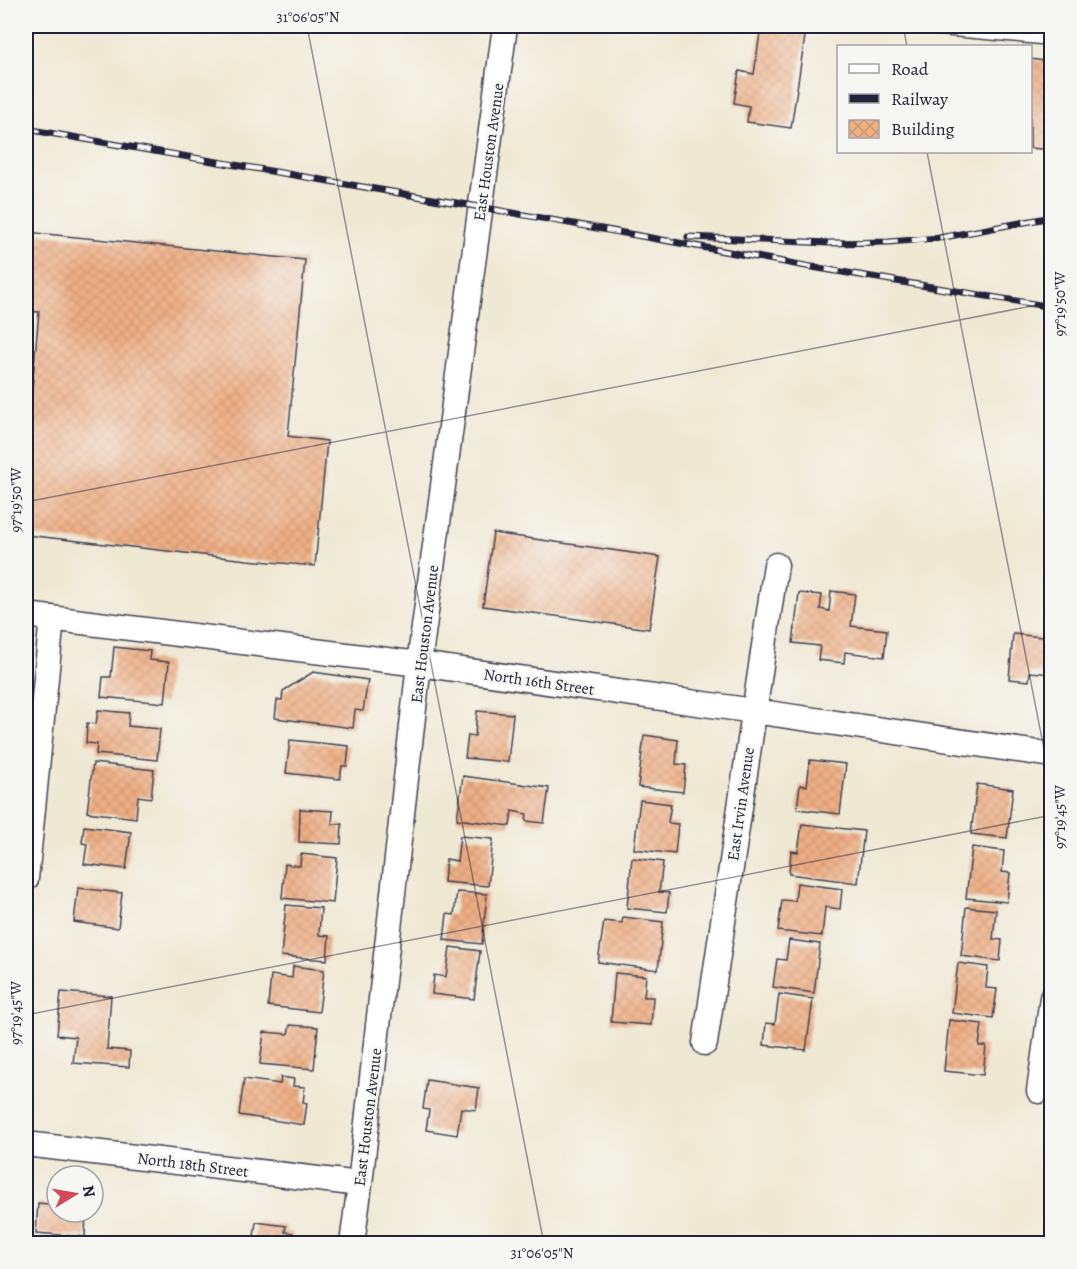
<svg xmlns="http://www.w3.org/2000/svg" width="1077" height="1269" viewBox="0 0 1077 1269" font-family="Alegreya,serif">
  <defs>
    <pattern id="building-cross-hatch" width="8" height="8" patternUnits="userSpaceOnUse" patternTransform="scale(1.5)"><rect width="8" height="8" fill="#efaf84"/><path d="M0 0l8 8M0 8l8-8" fill="none" stroke="#cd9673"/></pattern>
  </defs>
  <rect width="100%" height="100%" fill="#f6f6f2"/>
  <filter id="ink" filterUnits="userSpaceOnUse"><feTurbulence type="fractalNoise" baseFrequency=".0167" numOctaves="2"/><feDisplacementMap in="SourceGraphic" scale="12" xChannelSelector="R" yChannelSelector="G"/><feConvolveMatrix kernelMatrix="1 2 1 2 8 2 1 2 1" color-interpolation-filters="sRGB"/></filter>
  <filter id="wash" filterUnits="userSpaceOnUse"><feTurbulence type="fractalNoise" baseFrequency=".008" numOctaves="4" result="noise"/><feDisplacementMap in="SourceGraphic" scale="24" xChannelSelector="R" yChannelSelector="G"/><feGaussianBlur stdDeviation="1.35" result="paint"/><feColorMatrix in="noise" values="0 0 0 0 0 0 0 0 0 0 0 0 0 0 0 0 0 1.4 0 .05"/><feComposite in="paint" operator="in"/></filter>
  <g filter="url(#wash)">
    <rect width="100%" height="100%" fill="#efe8d3"/>
    <g id="blocks">
      <path fill="url(#building-cross-hatch)" d="M 761,26 L 778,26 L 806,30 L 791,128 L 747,122 L 749,106 L 734,103 L 739,71 L 754,74 Z
        M 1030,59 L 1052,62 L 1052,150 L 1030,148 Z
        M 26,232 L 305,260 L 288,436 L 327,441 L 315,566 L 247,560 L 26,535 L 26,400 L 31,400 L 39,312 L 26,311 Z
        M 493,533 L 660,557 L 649,629 L 483,606 Z
        M 831,591 L 855,594 L 851,626 L 887,630 L 884,657 L 845,652 L 844,663 L 818,660 L 820,646 L 793,643 L 799,593 L 822,595 L 820,609 L 829,611 Z
        M 1013,634 L 1052,638 L 1052,674 L 1030,672 L 1029,681 L 1009,679 Z
        M 114,647 L 150,651 L 149,660 L 169,662 L 165,703 L 101,697 L 103,677 L 111,677 Z
        M 313,672 L 368,680 L 363,711 L 355,710 L 353,728 L 275,718 L 277,700 L 282,700 L 283,691 Z
        M 98,710 L 129,713 L 128,726 L 160,729 L 157,760 L 96,754 L 97,744 L 86,743 L 87,723 L 96,724 Z
        M 477,711 L 513,714 L 508,762 L 465,758 L 468,735 L 475,736 Z
        M 644,735 L 678,740 L 676,764 L 686,765 L 683,792 L 638,787 Z
        M 290,740 L 349,746 L 347,766 L 342,766 L 340,779 L 286,773 Z
        M 810,760 L 846,764 L 840,814 L 797,809 L 800,785 L 807,786 Z
        M 93,763 L 154,770 L 151,798 L 138,796 L 136,818 L 87,812 Z
        M 463,776 L 549,788 L 544,823 L 526,821 L 527,814 L 512,811 L 510,826 L 457,819 Z
        M 977,784 L 1013,789 L 1007,838 L 971,834 Z
        M 640,800 L 671,804 L 668,823 L 678,824 L 675,854 L 634,849 Z
        M 300,809 L 333,811 L 332,824 L 342,824 L 341,844 L 299,842 Z
        M 802,824 L 864,831 L 858,883 L 789,874 L 791,851 L 798,852 Z
        M 84,826 L 131,832 L 126,869 L 84,864 L 87,844 L 82,843 Z
        M 460,836 L 493,839 L 488,886 L 444,882 L 446,859 L 457,861 Z
        M 972,847 L 1004,851 L 1002,872 L 1010,873 L 1007,902 L 966,898 Z
        M 301,854 L 337,858 L 333,903 L 282,898 L 285,864 L 300,866 Z
        M 632,858 L 663,862 L 659,892 L 669,893 L 667,912 L 627,908 Z
        M 797,883 L 842,889 L 840,909 L 825,907 L 822,936 L 778,931 L 782,900 L 795,901 Z
        M 78,888 L 122,893 L 118,928 L 74,922 Z
        M 457,892 L 487,894 L 482,944 L 444,940 L 447,914 L 454,915 Z
        M 286,905 L 321,908 L 319,935 L 329,936 L 327,960 L 281,956 Z
        M 966,907 L 996,910 L 993,939 L 1002,940 L 1000,961 L 961,956 Z
        M 623,917 L 663,922 L 658,970 L 598,962 L 604,921 L 622,923 Z
        M 789,940 L 820,944 L 814,993 L 773,987 L 777,959 L 786,960 Z
        M 450,947 L 480,951 L 474,999 L 432,994 L 434,975 L 446,977 Z
        M 958,963 L 988,967 L 986,988 L 997,989 L 993,1018 L 952,1013 Z
        M 293,966 L 324,970 L 319,1012 L 268,1006 L 271,975 L 292,978 Z
        M 615,973 L 646,976 L 644,997 L 653,997 L 651,1025 L 611,1022 Z
        M 61,992 L 111,996 L 107,1049 L 130,1051 L 129,1067 L 73,1063 L 76,1037 L 57,1035 Z
        M 779,994 L 813,999 L 806,1050 L 764,1045 L 766,1023 L 775,1024 Z
        M 949,1020 L 982,1024 L 979,1046 L 986,1046 L 983,1075 L 944,1071 Z
        M 290,1025 L 318,1027 L 314,1069 L 260,1064 L 264,1032 L 288,1034 Z
        M 281,1077 L 294,1079 L 293,1086 L 305,1087 L 303,1102 L 307,1103 L 304,1125 L 239,1115 L 244,1079 L 280,1084 Z
        M 427,1080 L 479,1088 L 476,1110 L 461,1108 L 457,1135 L 426,1130 L 429,1110 L 423,1109 Z
        M 38,1203 L 57,1205 L 57,1212 L 86,1212 L 85,1237 L 36,1233 Z
        M 256,1222 L 286,1226 L 285,1232 L 293,1233 L 292,1244 L 253,1244 Z"/>
    </g>
  </g>
  <g filter="url(#ink)">
    <use href="#blocks" fill-opacity="0" stroke="#414052" stroke-width="1.5"/>
    <g fill="none" stroke-linecap="round" stroke-linejoin="round">
      <g stroke="#414052" stroke-width="15">
        <path id="lane" d="M 935,26 L 941,29 L 1052,39"/>
      </g>
      <g stroke="#414052" stroke-width="27">
        <path id="street" d="M 26,615 L 419,664 L 754,711 L 1052,755
          M 26,879 L 52,618
          M 705,1043 L 776,565
          M 1039,1091 L 1052,998
          M 26,1144 L 360,1184
          M 352,1244 L 360,1184 L 419,664 L 505,26"/>
      </g>
      <use href="#lane" stroke="#fff" stroke-width="12"/>
      <use href="#street" stroke="#fff" stroke-width="24"/>
      <g stroke="#22223b" stroke-width="7">
        <path id="rail" d="M 26,129 L 480,207 L 806,266 L 1052,307
          M 688,237 L 829,243 L 889,242 L 939,238 L 1052,217"/>
      </g>
      <use href="#rail" stroke="#f6f6f2" stroke-width="4.5" stroke-dasharray="14" stroke-linecap="butt"/>
    </g>
  </g>
  <path fill="none" stroke="#22223b" stroke-width="1.5" stroke-opacity="0.45" d="M 307,26 L 544,1244M 903,26 L 907,46M 927,152 L 1052,790M 26,502 L 1052,302M 26,1015 L 1052,815"/>
  <g text-anchor="middle" stroke-width="5" stroke-linejoin="round" paint-order="stroke">
    <g font-size="16" fill="#22223b" stroke="#f6f6f2">
      <text transform="translate(488 152) rotate(-82)" y="6">East Houston Avenue</text>
      <text transform="translate(424 634) rotate(-83)" y="6">East Houston Avenue</text>
      <text transform="translate(539 681) rotate(8)" y="6">North 16th Street</text>
      <text transform="translate(740 804) rotate(-82)" y="6">East Irvin Avenue</text>
      <text transform="translate(367 1117) rotate(-83)" y="6">East Houston Avenue</text>
      <text transform="translate(193 1164) rotate(7)" y="6">North 18th Street</text>
    </g>
  </g>
  <rect width="1077" height="1269" fill="none" stroke="#f6f6f2" stroke-width="66"/>
  <rect x="837" y="45" width="195" height="108" fill="#f6f6f2" stroke="#a1a1a9" stroke-width="1.5"/>
  <rect x="849" y="64" width="30" height="9" fill="#ffffff" stroke="#a1a1a9" stroke-width="1.5"/>
  <text x="891" y="75" font-size="18" fill="#22223b">Road</text>
  <rect x="849" y="94" width="30" height="9" fill="#22223b" stroke="#a1a1a9" stroke-width="1.5"/>
  <text x="891" y="105" font-size="18" fill="#22223b">Railway</text>
  <rect x="849" y="120" width="30" height="18" fill="url(#building-cross-hatch)" stroke="#a1a1a9" stroke-width="1.5"/>
  <text x="891" y="135" font-size="18" fill="#22223b">Building</text>
  <g transform="translate(75 1194) rotate(79)"><circle r="28" fill="#f6f6f2" stroke="#a1a1a9" stroke-width="1.5"/>
  <path d="M0-4.5L10 22L0 15L-10 22Z" fill="#d1495b"/>
  <text y="-9" font-size="16" font-weight="bold" text-anchor="middle" fill="#22223b">N</text>
  </g>
  <rect x="33" y="33" width="1011" height="1203" fill="none" stroke="#22223b" stroke-width="2"/>
  <g font-size="15" text-anchor="middle" fill="#22223b">
    <text x="308" y="22">31°06'05"N</text>
    <text transform="translate(1060 304) rotate(-90)" y="5">97°19'50"W</text>
    <text transform="translate(16 500) rotate(-90)" y="5">97°19'50"W</text>
    <text transform="translate(1060 817) rotate(-90)" y="5">97°19'45"W</text>
    <text transform="translate(16 1013) rotate(-90)" y="5">97°19'45"W</text>
    <text x="542" y="1258">31°06'05"N</text>
  </g>
</svg>
